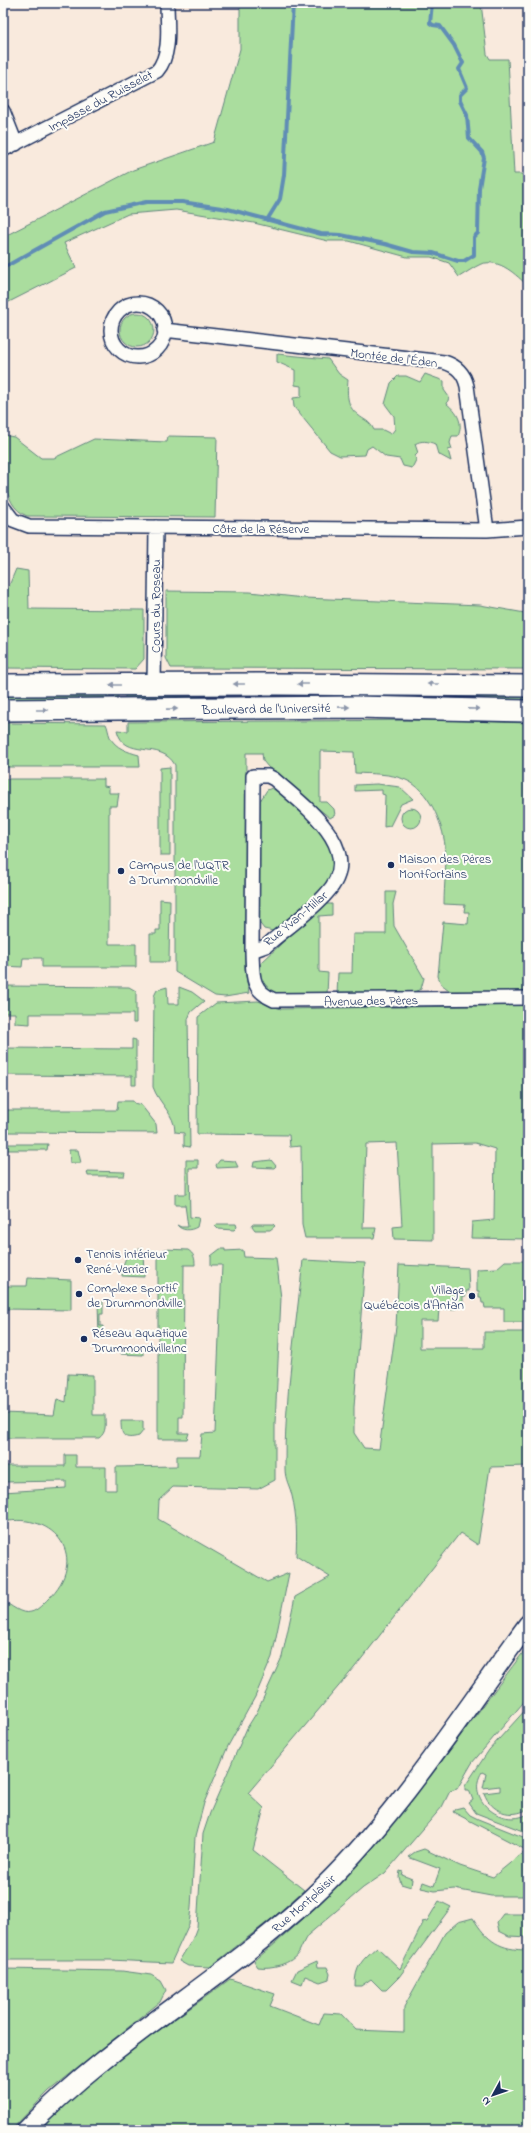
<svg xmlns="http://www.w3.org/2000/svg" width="531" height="2133" viewBox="0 0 531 2133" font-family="'Indie Flower',sans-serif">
  <rect width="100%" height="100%" fill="#f9eadd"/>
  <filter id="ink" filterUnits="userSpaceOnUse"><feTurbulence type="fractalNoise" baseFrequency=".025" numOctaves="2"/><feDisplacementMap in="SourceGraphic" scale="8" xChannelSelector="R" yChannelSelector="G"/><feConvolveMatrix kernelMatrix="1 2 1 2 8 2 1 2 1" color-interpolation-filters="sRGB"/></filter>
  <g filter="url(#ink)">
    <path fill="#aadd9e" stroke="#62867e" d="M 240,3 L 481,3 L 487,54 L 490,59 L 508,59 L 514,174 L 526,174 L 528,286 C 516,275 500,258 481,264 C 474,267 466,273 459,277 L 449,263 L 431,257 L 407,257 L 349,241 L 328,241 L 254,223 L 176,210 L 128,214 L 64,243 L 76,268 L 5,304 L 3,301 L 3,237 L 133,170 L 214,142 L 240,49 Z
      M120 330a17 17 0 1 1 34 0a17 17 0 1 1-34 0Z
      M 277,354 L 328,359 L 339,374 L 348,380 C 347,393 346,406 358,415 C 365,421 369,420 374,430 L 383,430 L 391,434 L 395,429 L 394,416 L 385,404 L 391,383 L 398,376 L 406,376 L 420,382 L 425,374 L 444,381 L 444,390 L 449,397 L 447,404 C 457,412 464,423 458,436 L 452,436 L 450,443 L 452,449 L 448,450 L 451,461 L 438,454 L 435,444 C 428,441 421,440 415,444 L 418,453 L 415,456 L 416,460 L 412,468 L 403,466 L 400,459 L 386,457 L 372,446 L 367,449 L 365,455 L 340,456 L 330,451 L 294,407 L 293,398 L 301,397 L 301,386 L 295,385 L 295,370 L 277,362 Z
      M 3,435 L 14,437 L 41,458 L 54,458 L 94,439 L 167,442 L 168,436 L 217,437 L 215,517 L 27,516 C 0,505 3,462 3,435 Z
      M 16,569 L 28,571 L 29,609 L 144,610 L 144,659 L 135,669 L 3,668 L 3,600 Z
      M 526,590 L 528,590 L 528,669 L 171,668 L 166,658 L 166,591 L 250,592 L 304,598 L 480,605 L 525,613 Z
      M 3,692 L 118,692 L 118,701 L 3,701 Z
      M 125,692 L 528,693 L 528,700 L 125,702 Z
      M 445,720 L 528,723 L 528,993 L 453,993 L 441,984 L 438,976 L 443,922 L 468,924 L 469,912 L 464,912 L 465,905 L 444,904 C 444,885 447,864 445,846 C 443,823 428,789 406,780 C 390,773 372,774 355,773 L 354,752 L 320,751 L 320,802 L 327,802 L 334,809 L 335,815 L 330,818 L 268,767 L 263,761 L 262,753 L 246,753 L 245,970 L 249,993 L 225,997 L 215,996 L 175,972 L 175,765 C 161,739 124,761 117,730 L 128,731 L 128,722 Z
      M 3,723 L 106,724 C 108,728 108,732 110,737 C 115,748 128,752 139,755 L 140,767 L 3,767 Z
      M 170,767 L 170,855 L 160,855 L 160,768 Z
      M 3,779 L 104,779 L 104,786 L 109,787 L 109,793 L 119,793 L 117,806 L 109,806 L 109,944 L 136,944 L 136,967 L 42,967 L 42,958 L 23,958 L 22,967 L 3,966 Z
      M 377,784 L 400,787 L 413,799 L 401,804 L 390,826 L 384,827 L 385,795 L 382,794 L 382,790 L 355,791 L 355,785 Z
      M 272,788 L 285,796 L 325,833 L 333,853 L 333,869 L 325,887 L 273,931 L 264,929 L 258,921 L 260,801 L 267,790 Z
      M401 818a10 10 0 1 1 20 0a10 10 0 1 1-20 0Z
      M 386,892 L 396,892 L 393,904 L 394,926 L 424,978 L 421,989 L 409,994 L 337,995 L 338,973 L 352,973 L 353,934 L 386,934 Z
      M 160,899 L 170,900 L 169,962 L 150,962 L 150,934 L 156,934 L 156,930 L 160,930 Z
      M 323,904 L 332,904 L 332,915 L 319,916 L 319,972 L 328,973 L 327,995 C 301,996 253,1005 261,963 Z
      M 3,986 L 129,987 L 136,991 L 136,1023 L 133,1023 L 133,1014 L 30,1014 L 30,1024 L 15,1023 L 15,1013 L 3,1013 Z
      M 167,987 L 168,1004 L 179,1004 L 179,987 L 192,992 L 204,1001 L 191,1012 L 188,1019 L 190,1147 L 184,1146 L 184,1133 L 175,1132 C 175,1114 159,1104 153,1087 L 154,996 L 157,990 Z
      M 258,1001 L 281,1009 L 528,1005 L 528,1239 L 471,1238 L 472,1222 L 494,1220 L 495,1149 L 475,1143 L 433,1144 L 433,1240 L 394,1239 L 393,1227 L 402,1226 L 397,1143 L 366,1144 L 363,1228 L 376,1228 L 374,1238 L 305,1238 L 302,1225 L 301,1146 L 290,1147 L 289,1135 L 197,1134 L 198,1017 L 216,1003 Z
      M 132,1039 L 136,1040 L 136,1085 L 132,1085 L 132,1076 L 3,1075 L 3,1048 L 132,1049 Z
      M 118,1101 L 133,1101 L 134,1103 L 141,1105 L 156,1124 L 157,1133 L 3,1132 L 3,1110 L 117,1110 Z
      M 3,1144 L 48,1144 L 47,1150 L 3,1150 Z
      M 69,1150 L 78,1150 L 81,1163 L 70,1163 Z
      M 186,1160 L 198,1160 L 198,1168 L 189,1168 L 190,1217 L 199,1218 L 197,1227 C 190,1231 182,1231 177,1225 L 181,1227 L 188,1227 L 185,1205 L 175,1205 L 175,1194 L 186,1194 Z
      M 220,1160 L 235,1161 L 238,1167 L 217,1168 L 216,1165 Z
      M 271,1160 L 276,1166 L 274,1168 L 253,1167 L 254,1162 Z
      M 87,1171 L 125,1172 L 124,1176 L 88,1176 Z
      M 217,1224 L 236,1224 L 237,1227 L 234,1230 L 218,1229 L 215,1226 Z
      M 253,1224 L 273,1224 L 275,1226 L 270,1230 L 255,1230 L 252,1226 Z
      M 143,1248 L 144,1277 L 122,1276 C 123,1260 126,1252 143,1248 Z
      M 165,1249 L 188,1250 C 194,1254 195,1258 195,1265 L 184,1265 L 183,1417 L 179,1417 L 179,1433 L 189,1433 L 187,1439 L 158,1439 L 158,1257 L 161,1252 Z
      M 220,1249 L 225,1249 L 225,1251 L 243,1250 L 244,1257 L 276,1258 L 281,1298 L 275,1423 L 275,1480 L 258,1489 L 173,1487 L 159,1500 L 158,1519 L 267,1582 L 289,1573 L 272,1657 L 255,1697 L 228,1746 L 204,1803 L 195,1837 L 191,1908 L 189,1924 L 171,1963 L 110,1960 L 3,1960 L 3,1601 C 11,1605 21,1615 31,1612 C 37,1611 44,1603 48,1599 C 90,1559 56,1511 3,1522 L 3,1492 L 66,1488 L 66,1481 L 3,1482 L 3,1466 L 65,1466 L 65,1455 L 76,1455 L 76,1467 L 106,1467 L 106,1490 L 116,1490 L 116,1467 L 177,1466 L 177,1456 L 200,1456 L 202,1434 L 215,1433 L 222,1265 L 211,1265 L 211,1256 Z
      M 303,1260 L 365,1263 L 354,1407 L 354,1433 L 364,1448 L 379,1449 L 396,1327 L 399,1265 L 468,1268 L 469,1291 L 466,1291 L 466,1296 L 463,1296 L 463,1303 L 456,1303 L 456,1309 L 439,1309 L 438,1321 L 420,1321 L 420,1348 L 484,1348 L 484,1332 L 523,1332 L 523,1322 L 504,1322 L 504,1308 L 485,1308 L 484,1303 L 482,1303 L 481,1297 L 479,1297 L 479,1291 L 477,1291 L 477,1269 L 497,1268 L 505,1261 L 528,1261 L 528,1466 L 490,1467 L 478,1545 L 460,1533 L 355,1667 L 248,1793 L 264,1808 L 253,1850 L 304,1890 L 275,1916 L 210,1967 L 188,1966 L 179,1961 L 192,1940 L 197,1927 L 203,1834 L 210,1813 L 247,1728 L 257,1712 L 282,1657 L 295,1597 L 330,1577 L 296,1556 C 297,1535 297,1516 292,1496 C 290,1486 285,1480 285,1469 C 284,1400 296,1329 303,1260 Z
      M 28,1278 L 71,1280 L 71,1310 L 4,1309 L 3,1286 L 27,1286 Z
      M 98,1302 L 103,1302 L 103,1314 L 100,1314 L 100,1326 L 103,1326 L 102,1339 L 99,1338 Z
      M 122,1348 L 143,1348 L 143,1355 L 121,1354 Z
      M 68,1374 L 93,1375 L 93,1415 L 105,1415 C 105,1425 107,1432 99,1438 L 3,1438 L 3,1413 L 54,1415 L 57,1399 L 66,1402 Z
      M 121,1421 L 143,1421 L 143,1431 L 139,1436 C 124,1440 121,1436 121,1421 Z
      M 528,1646 L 528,1697 L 472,1763 L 457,1789 L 450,1791 L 442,1807 L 385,1873 L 363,1888 L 308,1935 C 304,1940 302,1946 299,1952 C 292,1964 271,1969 258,1967 L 254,1961 C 364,1875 444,1756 528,1646 Z
      M 528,1707 L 528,1809 C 511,1819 491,1812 484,1793 L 500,1791 L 500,1786 L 483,1788 L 486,1774 L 482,1772 C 465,1798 500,1829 528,1814 L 528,1833 L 476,1813 L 469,1803 L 473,1800 L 469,1790 L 465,1790 L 465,1786 L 489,1750 Z
      M 463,1807 L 470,1815 L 478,1819 L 528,1839 L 528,1896 L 491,1896 L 454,1889 L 435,1891 L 421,1888 L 423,1882 L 434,1886 L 440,1869 L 408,1857 L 415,1852 L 424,1849 L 460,1866 L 493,1877 L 526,1850 L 453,1812 L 455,1809 Z
      M 400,1871 L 403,1872 L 402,1875 L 412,1879 L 411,1887 L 401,1884 L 399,1877 Z
      M 439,1901 L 451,1907 L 399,1977 L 386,1990 L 382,1990 L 371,1979 L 361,1986 L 355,1986 C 355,1966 362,1960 377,1947 L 400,1969 L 423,1923 L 422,1922 L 427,1921 Z
      M 503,1914 L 528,1914 L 528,1937 L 509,1936 L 499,1931 L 497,1922 Z
      M 473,1918 C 487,1941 500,1950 528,1950 L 528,2130 L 41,2130 C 95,2071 166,2027 230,1979 L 275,1994 L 270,2006 L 319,2025 L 324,2013 L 341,2014 L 356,2030 L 404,2032 L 404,2007 L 445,1933 L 458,1922 Z
      M 317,1961 L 318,1967 L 327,1967 L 330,1974 L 329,1979 L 320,1982 L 305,1976 L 302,1984 L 292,1980 L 297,1970 Z
      M 3,1969 L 122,1971 L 151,1975 L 161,1981 L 166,1990 L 160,2002 L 49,2091 L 11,2130 L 3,2130 Z"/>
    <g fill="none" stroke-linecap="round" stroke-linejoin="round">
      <path stroke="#608db5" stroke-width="4" d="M 267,220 L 280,199 L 284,175 L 293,3
        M 3,268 L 105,211 L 146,202 L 182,202 L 228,209 L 321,234 L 341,235 L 385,244 L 413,252 L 433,253 L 458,261 L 464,261 L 474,255 L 474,237 L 478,233 L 479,188 L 484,158 L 482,152 L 469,138 L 467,115 L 460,101 L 460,95 L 467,88 L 459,69 L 463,63 L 454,45 L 440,26 L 433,25 L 430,23 L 432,3"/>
      <g stroke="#1b2f5e" stroke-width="16">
        <path id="street" d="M 3,111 L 16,144
          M 3,150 L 157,71 C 172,54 167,24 167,3
          M111 330a27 27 0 1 1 54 0a27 27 0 1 1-54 0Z
          M 164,330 L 444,362 C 457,366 464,373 467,386 L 487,530
          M 3,507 L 13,520 L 29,526 L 487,530 L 528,527
          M 154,685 L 156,527
          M 253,776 L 268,776 L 274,779 C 303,805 368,850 326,894 C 311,911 291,925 273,940 L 266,946 L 252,951 Z
          M 252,951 C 253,974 250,990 274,1000 L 528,998"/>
      </g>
      <g stroke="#1b2f5e" stroke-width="21">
        <path id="secondary" d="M 26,2130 C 112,2041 221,1981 311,1898 C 394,1821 461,1715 528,1624"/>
      </g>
      <g stroke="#1b2f5e" stroke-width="24">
        <path id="primary" d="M 3,685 L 278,684 L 528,686
          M 3,710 L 356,707 L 528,711"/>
      </g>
      <use href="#street" stroke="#fdfcf7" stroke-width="13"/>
      <use href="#secondary" stroke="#fdfcf7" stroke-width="18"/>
      <use href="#primary" stroke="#fdfcf7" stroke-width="21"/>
    </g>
    <defs><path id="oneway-solid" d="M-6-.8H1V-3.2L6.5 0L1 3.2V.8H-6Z"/></defs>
    <g fill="#8c96aa">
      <use href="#oneway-solid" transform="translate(239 684) rotate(180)"/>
      <use href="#oneway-solid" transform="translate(303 684) rotate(-180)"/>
      <use href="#oneway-solid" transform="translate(433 684) rotate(-180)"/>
      <use href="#oneway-solid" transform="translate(115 685) rotate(180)"/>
      <use href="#oneway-solid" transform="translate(344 707) rotate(-1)"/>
      <use href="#oneway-solid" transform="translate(172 709) rotate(-1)"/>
      <use href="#oneway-solid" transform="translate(474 709) rotate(1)"/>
      <use href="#oneway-solid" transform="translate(42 710)"/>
    </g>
  </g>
  <g fill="#1b2f5e" stroke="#fdfcf7" stroke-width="1.5">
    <circle cx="391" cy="865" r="4"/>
    <circle cx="121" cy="871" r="4"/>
    <circle cx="78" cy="1260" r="4"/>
    <circle cx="79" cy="1294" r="4"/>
    <circle cx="472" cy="1296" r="4"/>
    <circle cx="84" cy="1339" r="4"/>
  </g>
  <g text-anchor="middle" stroke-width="4" stroke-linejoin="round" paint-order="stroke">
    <g font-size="13" fill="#1b2f5e" stroke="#fdfcf7">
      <text transform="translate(100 100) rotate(-28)" y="5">Impasse du Ruisselet</text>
      <text transform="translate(394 357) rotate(7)" y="5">Montée de l'Éden</text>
      <text x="261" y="533">Côte de la Réserve</text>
      <text transform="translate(155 606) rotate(-90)" y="5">Cours du Roseau</text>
      <text transform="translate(266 708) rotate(-1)" y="5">Boulevard de l'Université</text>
      <text transform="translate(295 918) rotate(-40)" y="5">Rue Yvan-Millar</text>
      <text transform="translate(371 1000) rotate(-1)" y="5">Avenue des Pères</text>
      <text transform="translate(303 1903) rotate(-42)" y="5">Rue Montplaisir</text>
    </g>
    <g font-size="13" fill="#1b2f5e" stroke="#fdfcf7" text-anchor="start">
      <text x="399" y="863">Maison des Pères<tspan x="399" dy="15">Montfortains</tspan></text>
      <text x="129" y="869">Campus de l'UQTR<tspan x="129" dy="15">à Drummondville</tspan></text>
      <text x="86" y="1258">Tennis intérieur<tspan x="86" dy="15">René-Verrier</tspan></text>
      <text x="87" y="1292">Complexe sportif<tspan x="87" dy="15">de Drummondville</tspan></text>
      <text x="464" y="1294" text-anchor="end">Village<tspan x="464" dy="15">Québécois d'Antan</tspan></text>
      <text x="92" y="1337">Réseau aquatique<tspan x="92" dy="15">DrummondvilleInc</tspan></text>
    </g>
  </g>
  <rect width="531" height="2133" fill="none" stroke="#fdfcf7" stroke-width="16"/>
  <rect x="8" y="8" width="515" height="2117" fill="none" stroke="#1b2f5e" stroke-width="1.5" filter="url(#ink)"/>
  <g transform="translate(493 2095) rotate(230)" stroke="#fdfcf7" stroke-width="3" paint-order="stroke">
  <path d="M0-3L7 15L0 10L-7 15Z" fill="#1b2f5e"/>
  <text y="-6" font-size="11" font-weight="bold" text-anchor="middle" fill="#1b2f5e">N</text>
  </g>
</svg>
